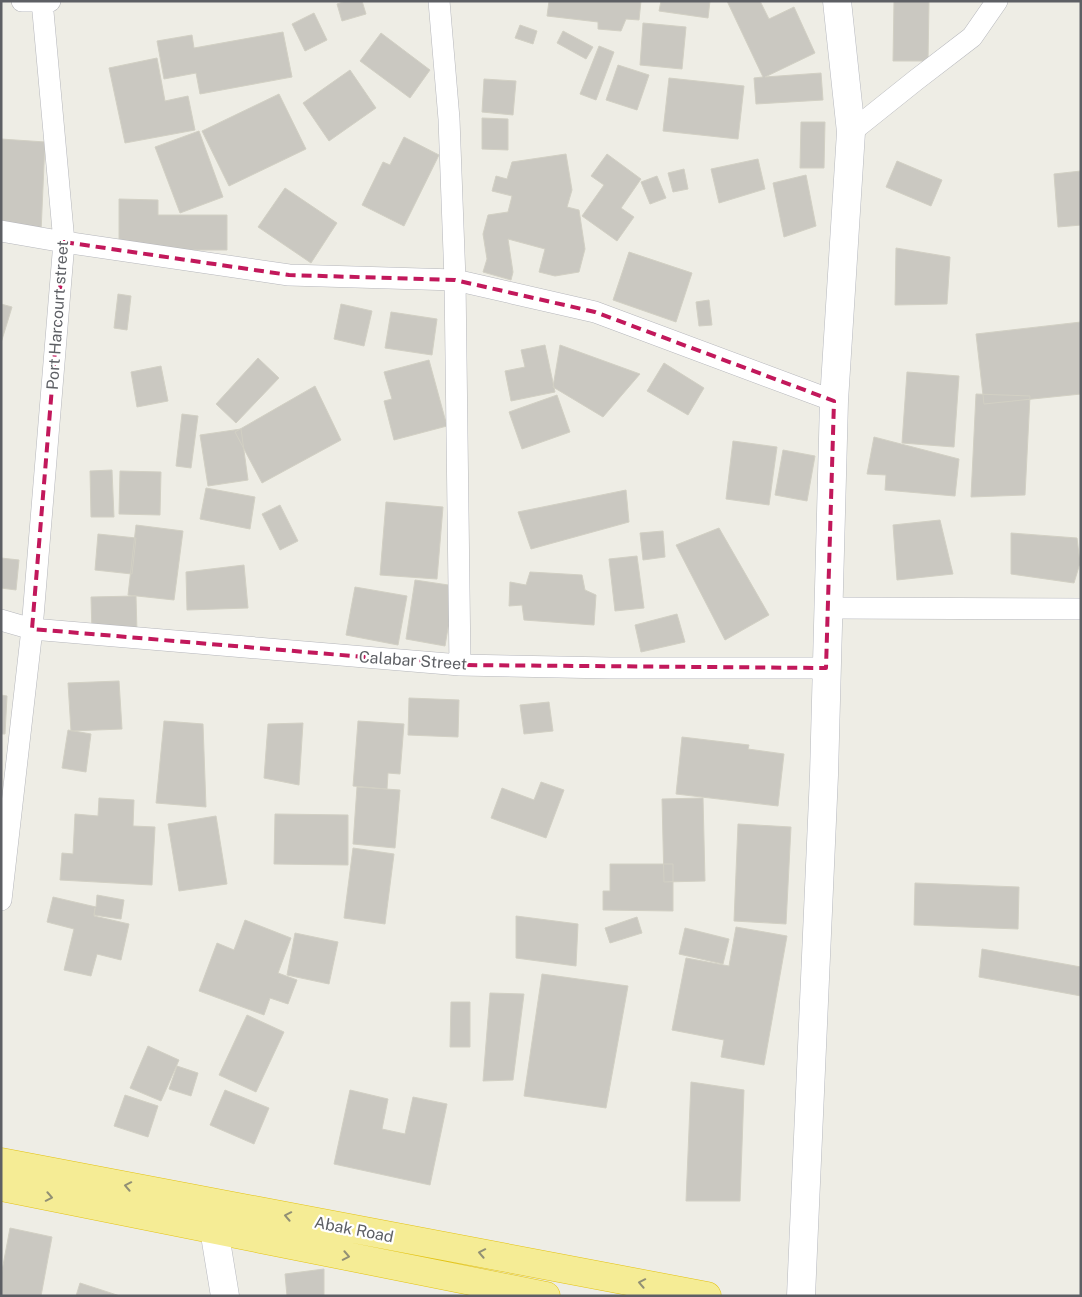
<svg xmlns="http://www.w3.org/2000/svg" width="1082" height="1297" viewBox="0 0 1082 1297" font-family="'Public Sans',sans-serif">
  <rect width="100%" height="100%" fill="#eeede5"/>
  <path fill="#cac8c1" stroke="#d2d0c4" d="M 346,1 L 362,1 L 366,14 L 342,21 L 337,4 Z
    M 549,1 L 641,1 L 639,20 L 626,19 L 621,31 L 598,29 L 598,22 L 547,16 Z
    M 661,1 L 710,1 L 708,18 L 659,11 Z
    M 727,1 L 760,1 L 769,19 L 794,7 L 815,53 L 765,77 L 821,73 L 823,100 L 756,104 L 754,78 L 763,77 Z
    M 894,1 L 929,1 L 928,61 L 893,61 Z
    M 314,13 L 327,40 L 305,51 L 292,24 Z
    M 643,23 L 686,27 L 682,69 L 640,65 Z
    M 520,25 L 537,31 L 533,44 L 515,38 Z
    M 563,31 L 593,47 L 586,59 L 557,43 Z
    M 283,32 L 292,77 L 200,94 L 196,73 L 164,79 L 157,41 L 192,35 L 194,48 Z
    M 381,33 L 430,70 L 410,98 L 360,61 Z
    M 599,46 L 614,52 L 596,100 L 580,94 Z
    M 157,58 L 165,101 L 188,96 L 195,130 L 125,143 L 109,68 Z
    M 618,65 L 649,75 L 637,110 L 606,100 Z
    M 350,70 L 376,108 L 329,141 L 303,103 Z
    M 669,78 L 744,86 L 738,139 L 663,131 Z
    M 484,79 L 516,81 L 513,115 L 482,112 Z
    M 279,94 L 306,149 L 229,186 L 202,131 Z
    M 482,118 L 508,119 L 508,150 L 482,149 Z
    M 801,122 L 825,122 L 824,168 L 800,168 Z
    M 199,131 L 223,197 L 180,213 L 155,147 Z
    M 404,137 L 439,155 L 404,226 L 362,205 L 383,162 L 390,165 Z
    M 1,139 L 45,142 L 41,232 L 1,229 Z
    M 566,154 L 572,190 L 567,207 L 579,210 L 585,249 L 579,272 L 555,276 L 539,272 L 545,249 L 508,239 L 513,272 L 511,280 L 483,272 L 487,259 L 483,234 L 488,215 L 508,212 L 512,196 L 492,191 L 496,176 L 507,179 L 512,162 Z
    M 607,154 L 641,179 L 621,208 L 634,217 L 617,241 L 582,216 L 604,185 L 591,176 Z
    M 758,159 L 765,189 L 719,203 L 711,169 Z
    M 897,161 L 942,180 L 931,206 L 886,187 Z
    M 684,169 L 688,189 L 673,192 L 668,173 Z
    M 1081,171 L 1081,225 L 1058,227 L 1054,174 Z
    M 806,175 L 816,226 L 784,237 L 773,183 Z
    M 657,176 L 666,198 L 650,204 L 641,182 Z
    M 285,188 L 337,223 L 311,263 L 258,227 Z
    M 119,199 L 158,200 L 158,215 L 227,215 L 227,250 L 119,250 Z
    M 896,248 L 950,257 L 947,304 L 895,305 Z
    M 629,252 L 692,273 L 676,322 L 613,300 Z
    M 118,294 L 131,296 L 127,330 L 114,328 Z
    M 709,300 L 712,325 L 699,326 L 696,302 Z
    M 1,304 L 12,307 L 1,343 Z
    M 341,304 L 372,311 L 364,346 L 334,339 Z
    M 391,312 L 437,319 L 432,355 L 385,348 Z
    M 1081,322 L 1081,394 L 984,404 L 976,334 Z
    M 545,345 L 555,392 L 511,401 L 505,371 L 525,367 L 521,350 Z
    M 560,345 L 640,374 L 603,417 L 553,387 Z
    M 258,358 L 279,378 L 236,423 L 216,404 Z
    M 429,360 L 447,426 L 394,440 L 384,401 L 392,399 L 384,372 Z
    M 664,363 L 704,388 L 688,415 L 647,391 Z
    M 161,366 L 168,401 L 137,407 L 131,372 Z
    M 907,372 L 959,376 L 954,447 L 902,443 Z
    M 315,386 L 341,440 L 262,483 L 235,432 Z
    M 976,394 L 1030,396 L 1025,495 L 971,497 Z
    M 557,395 L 570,432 L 522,449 L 509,412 Z
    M 182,414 L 198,416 L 191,468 L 176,466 Z
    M 241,429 L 248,480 L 208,486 L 200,435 Z
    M 874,437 L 959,459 L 955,496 L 885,490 L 886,475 L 867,474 Z
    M 733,441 L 777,447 L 769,505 L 726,499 Z
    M 783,450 L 815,456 L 807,501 L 775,495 Z
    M 112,470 L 114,517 L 91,517 L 90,471 Z
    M 120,471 L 161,472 L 160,515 L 119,514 Z
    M 206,488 L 255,497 L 250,529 L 200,519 Z
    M 626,490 L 629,522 L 531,549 L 518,512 Z
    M 386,502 L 443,507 L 437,579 L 380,575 Z
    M 280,505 L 298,541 L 280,550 L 262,514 Z
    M 940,520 L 953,574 L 897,580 L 893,525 Z
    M 136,525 L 183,531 L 174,600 L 128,595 Z
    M 719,528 L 769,615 L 725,640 L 676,545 Z
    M 663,531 L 665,557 L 643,560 L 640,533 Z
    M 1011,533 L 1077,538 L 1080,563 L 1074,583 L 1011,574 Z
    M 98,534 L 136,538 L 132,574 L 95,570 Z
    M 637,556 L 644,608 L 615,611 L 609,559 Z
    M 1,558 L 19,560 L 16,590 L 1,588 Z
    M 244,565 L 248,608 L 187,610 L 186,572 Z
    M 530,572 L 582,575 L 585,590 L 596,595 L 594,625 L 524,620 L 522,605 L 509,606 L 510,582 L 526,585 Z
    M 415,580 L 455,586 L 445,646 L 406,639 Z
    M 355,587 L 407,596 L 398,645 L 346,635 Z
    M 136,596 L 137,633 L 92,634 L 91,597 Z
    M 677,614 L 685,642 L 641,652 L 635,625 Z
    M 119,681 L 122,729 L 71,731 L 68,683 Z
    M 1,695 L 7,696 L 5,734 L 1,734 Z
    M 409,698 L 459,700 L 458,737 L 408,735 Z
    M 549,702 L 553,731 L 524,734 L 520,705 Z
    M 164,721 L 203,724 L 206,807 L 156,803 Z
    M 358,721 L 404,724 L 400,774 L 388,773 L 387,789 L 353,786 Z
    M 303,723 L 299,785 L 264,778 L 268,724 Z
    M 68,730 L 91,734 L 86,772 L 62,768 Z
    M 682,737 L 749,745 L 748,749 L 784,754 L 778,806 L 676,794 Z
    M 541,782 L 564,790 L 546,838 L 491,818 L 502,788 L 534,800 Z
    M 357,787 L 400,790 L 395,848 L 353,844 Z
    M 99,798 L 134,800 L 133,826 L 155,827 L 152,885 L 60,880 L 62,853 L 73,854 L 75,814 L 98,816 Z
    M 703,798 L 705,881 L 664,882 L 662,799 Z
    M 275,814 L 348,815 L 348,865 L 274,864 Z
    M 216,816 L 227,884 L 179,891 L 168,824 Z
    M 738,824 L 791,827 L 786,924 L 734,921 Z
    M 353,848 L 394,854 L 385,924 L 344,918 Z
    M 610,864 L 673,864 L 673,911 L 603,910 L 603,891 L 610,891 Z
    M 915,883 L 1019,887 L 1018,929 L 914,925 Z
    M 97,895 L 124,900 L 121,919 L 94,915 L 95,908 L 94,916 L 129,924 L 121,960 L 97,954 L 91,976 L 64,970 L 74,929 L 47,922 L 53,897 L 96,907 Z
    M 516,916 L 578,924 L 576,966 L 516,958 Z
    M 637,917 L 642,933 L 610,943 L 605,928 Z
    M 245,920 L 291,938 L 278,973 L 297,980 L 288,1004 L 270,998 L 264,1015 L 199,991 L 217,943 L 234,950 Z
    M 736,927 L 787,936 L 764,1065 L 721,1057 L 724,1040 L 672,1030 L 686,958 L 729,966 Z
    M 685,928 L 729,939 L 723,964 L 679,954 Z
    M 295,933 L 338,942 L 329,984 L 287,975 Z
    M 982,949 L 1081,967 L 1081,996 L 979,977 Z
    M 542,974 L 628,986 L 606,1108 L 524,1096 Z
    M 490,993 L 524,994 L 513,1080 L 483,1081 Z
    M 451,1002 L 470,1002 L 470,1047 L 450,1047 Z
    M 247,1015 L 284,1032 L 256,1092 L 219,1075 Z
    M 148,1046 L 179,1060 L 161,1101 L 130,1088 Z
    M 177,1066 L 198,1073 L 191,1096 L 169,1089 Z
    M 691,1082 L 744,1090 L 740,1201 L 686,1201 Z
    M 225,1090 L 269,1108 L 254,1144 L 210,1125 Z
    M 350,1090 L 388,1099 L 382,1129 L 405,1134 L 413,1097 L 447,1104 L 430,1185 L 334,1164 Z
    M 125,1095 L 158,1106 L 148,1137 L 114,1126 Z
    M 10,1228 L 52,1237 L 41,1296 L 1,1296 L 1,1276 Z
    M 324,1269 L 324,1296 L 287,1296 L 285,1274 Z
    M 80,1283 L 120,1296 L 76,1296 Z"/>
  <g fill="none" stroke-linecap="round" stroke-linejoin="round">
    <g stroke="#b5b6bb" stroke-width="22">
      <path id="street" d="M 22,1 L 50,1
        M 439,1 L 449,119 L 455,280 L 460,665
        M 851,132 L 916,80 L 972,37 L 997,1
        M 1,231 L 64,242 L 289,275 L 455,280 L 595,312 L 834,401
        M 828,608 L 1081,609
        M 1,620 L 32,629 L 460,665 L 610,668 L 826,668
        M 1,900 L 32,629 L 64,242 L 42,1"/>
    </g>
    <g stroke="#b6b8be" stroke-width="29">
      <path id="secondary" d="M 214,1229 L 225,1296
        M 801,1296 L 824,775 L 834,401 L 851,132 L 837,1"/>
    </g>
    <g stroke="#e3c211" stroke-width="29">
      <path id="highway" d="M 1,1162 L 707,1296
        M 1,1187 L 546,1296"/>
    </g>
    <use href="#street" stroke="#fff" stroke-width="21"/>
    <use href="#secondary" stroke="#fff" stroke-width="28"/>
    <use href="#highway" stroke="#f5ec95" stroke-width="28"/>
  </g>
  <defs><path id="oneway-chevron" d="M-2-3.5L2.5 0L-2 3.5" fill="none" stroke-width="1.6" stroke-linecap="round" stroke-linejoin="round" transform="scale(1.25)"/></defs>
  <g stroke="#929075">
    <use href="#oneway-chevron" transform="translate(128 1186) rotate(-169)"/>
    <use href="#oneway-chevron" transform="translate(49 1197) rotate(11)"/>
    <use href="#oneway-chevron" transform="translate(288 1216) rotate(-169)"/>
    <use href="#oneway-chevron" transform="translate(482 1253) rotate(-169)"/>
    <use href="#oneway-chevron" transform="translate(346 1256) rotate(11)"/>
    <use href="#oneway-chevron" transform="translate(642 1283) rotate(-169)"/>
  </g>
  <path fill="none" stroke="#c2185b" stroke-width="4" stroke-dasharray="10 6" stroke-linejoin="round" d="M 64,242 L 289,275 L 455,280 L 595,312 L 834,401 L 826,668 L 460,665 L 32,629 Z"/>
  <g text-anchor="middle" stroke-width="4.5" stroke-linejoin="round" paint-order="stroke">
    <g font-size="16" fill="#5d5f64" stroke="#fff">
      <text transform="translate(57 315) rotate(-86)" y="6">Port Harcourt street</text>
      <text transform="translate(413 660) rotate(4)" y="6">Calabar Street</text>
      <text transform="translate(354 1229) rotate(11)" y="6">Abak Road</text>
    </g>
  </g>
  <rect width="1082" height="1297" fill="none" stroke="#5d5f64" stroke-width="5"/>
</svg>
